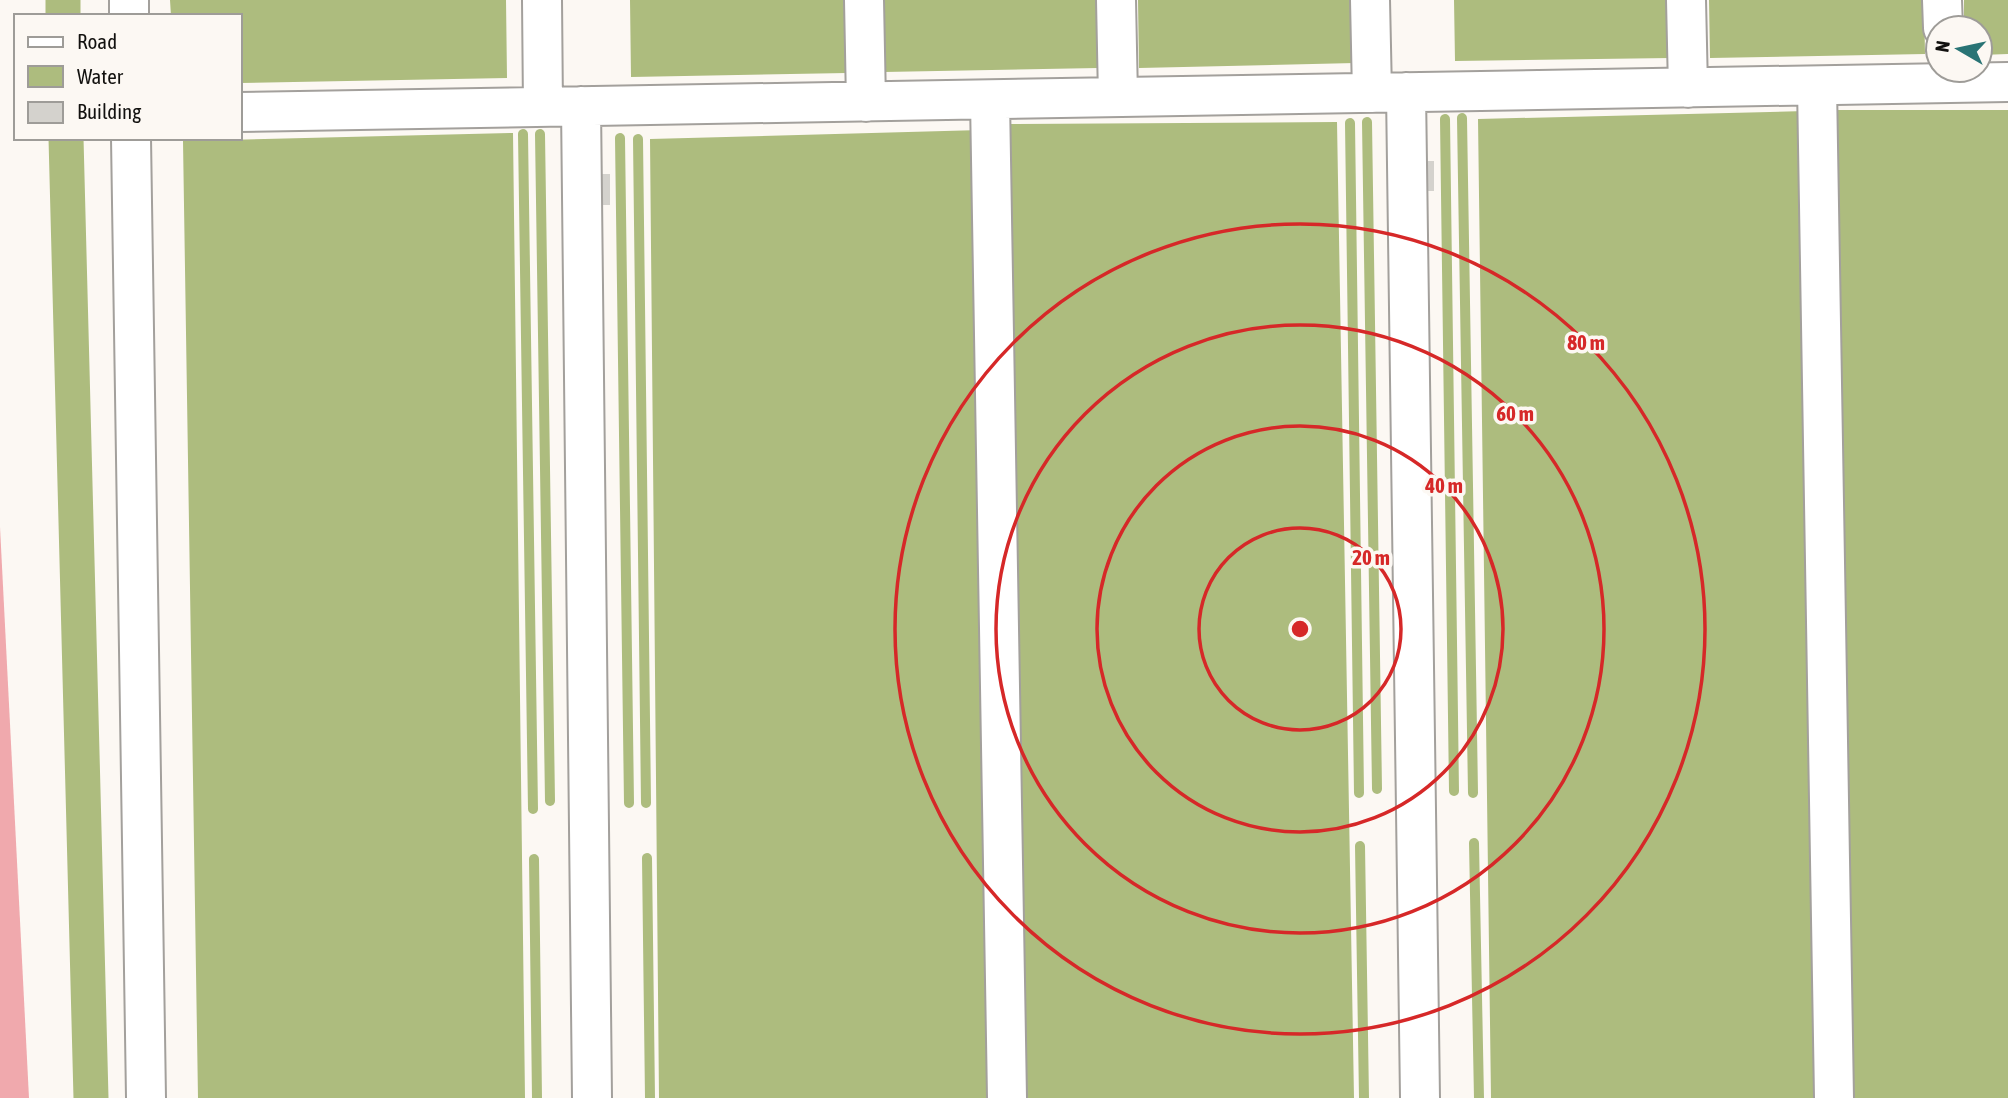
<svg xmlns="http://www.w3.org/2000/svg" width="2008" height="1098" viewBox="0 0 2008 1098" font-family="'Asap Condensed',sans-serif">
  <rect width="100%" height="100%" fill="#fcf8f3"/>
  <path fill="#f0a9ad" d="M 0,527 L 29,1098 L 0,1098 Z"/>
  <path fill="#adbc7e" d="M 170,0 L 506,0 L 507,78 L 240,83 L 240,16 L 171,16 Z
    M 630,0 L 846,0 L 847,73 L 631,77 Z
    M 883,0 L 1097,0 L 1098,68 L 884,72 Z
    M 1138,0 L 1354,0 L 1355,63 L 1139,68 Z
    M 1454,0 L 1669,0 L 1670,58 L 1455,61 Z
    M 1709,0 L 1924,0 L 1925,54 L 1710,58 Z
    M 1964,0 L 2008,0 L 2008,54 L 1980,55 L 1980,28 L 1964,28 Z
    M 1832,110 L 2008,110 L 2008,1098 L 1847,1098 Z
    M 1806,111 L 1821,1098 L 1491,1098 L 1478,119 Z
    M 1337,122 L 1354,1098 L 1020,1098 L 1004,124 Z
    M 981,130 L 995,1098 L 659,1098 L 650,139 Z
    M 513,133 L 525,1098 L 198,1098 L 183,141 Z"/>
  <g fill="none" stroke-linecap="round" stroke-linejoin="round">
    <path stroke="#adbc7e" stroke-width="10" d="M 1462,118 L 1473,793
      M 1445,119 L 1454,791
      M 1367,122 L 1377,789
      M 1350,123 L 1359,793
      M 523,134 L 533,809
      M 540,134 L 550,801
      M 620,138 L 629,803
      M 638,139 L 646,803
      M 1474,843 L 1479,1098
      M 1360,846 L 1364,1098
      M 647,858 L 650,1098
      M 534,859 L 537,1098"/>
    <path stroke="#adbc7e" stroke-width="35" d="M 63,0 L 63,16
      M 66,138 L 91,1098"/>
  </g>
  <path fill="#d4d2cd" d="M 1419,161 L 1434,161 L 1434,191 L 1420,191 Z
    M 595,174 L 610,174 L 610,205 L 595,205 Z"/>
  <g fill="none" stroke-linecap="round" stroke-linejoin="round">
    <g stroke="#a3a09c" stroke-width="42">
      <path id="minor" d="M 129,0 L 129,16
        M 542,0 L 543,107
        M 864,0 L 866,102
        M 1116,0 L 1118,97
        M 1370,0 L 1372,93
        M 1686,0 L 1688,88
        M 1942,0 L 1943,28
        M 1817,86 L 1834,1098
        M 1406,92 L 1420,1098
        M 990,100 L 1007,1098
        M 581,106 L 592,1098
        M 240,112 L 2008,82
        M 131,138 L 146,1098"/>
    </g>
    <use href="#minor" stroke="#fff" stroke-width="38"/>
  </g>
  <g fill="none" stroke="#d62828" stroke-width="3.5">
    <circle cx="1300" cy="629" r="101"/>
    <circle cx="1300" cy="629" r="203"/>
    <circle cx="1300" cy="629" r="304"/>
    <circle cx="1300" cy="629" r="405"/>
  </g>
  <circle cx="1300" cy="629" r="10" fill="#d62828" stroke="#fcf8f3" stroke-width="3.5"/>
  <g font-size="21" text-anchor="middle" font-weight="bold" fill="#d62828" stroke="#fcf8f3" stroke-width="7" stroke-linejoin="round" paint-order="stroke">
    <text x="1586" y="350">80 m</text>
    <text x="1515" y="421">60 m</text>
    <text x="1444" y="493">40 m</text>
    <text x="1371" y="565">20 m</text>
  </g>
  <rect x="14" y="14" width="228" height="126" fill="#fcf8f3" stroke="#9e9c98" stroke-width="2"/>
  <rect x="28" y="37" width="35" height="10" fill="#ffffff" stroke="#9e9c98" stroke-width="2"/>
  <text x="77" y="49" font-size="21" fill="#12110f">Road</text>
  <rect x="28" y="66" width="35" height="21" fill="#adbc7e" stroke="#9e9c98" stroke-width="2"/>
  <text x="77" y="84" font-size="21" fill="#12110f">Water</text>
  <rect x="28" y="102" width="35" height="21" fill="#d4d2cd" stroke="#9e9c98" stroke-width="2"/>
  <text x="77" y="119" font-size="21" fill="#12110f">Building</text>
  <g transform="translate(1959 49) rotate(279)"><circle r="33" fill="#fcf8f3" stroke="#9e9c98" stroke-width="2"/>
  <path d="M0-5L12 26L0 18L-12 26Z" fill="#297475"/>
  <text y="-10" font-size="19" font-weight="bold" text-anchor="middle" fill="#12110f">N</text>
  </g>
</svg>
